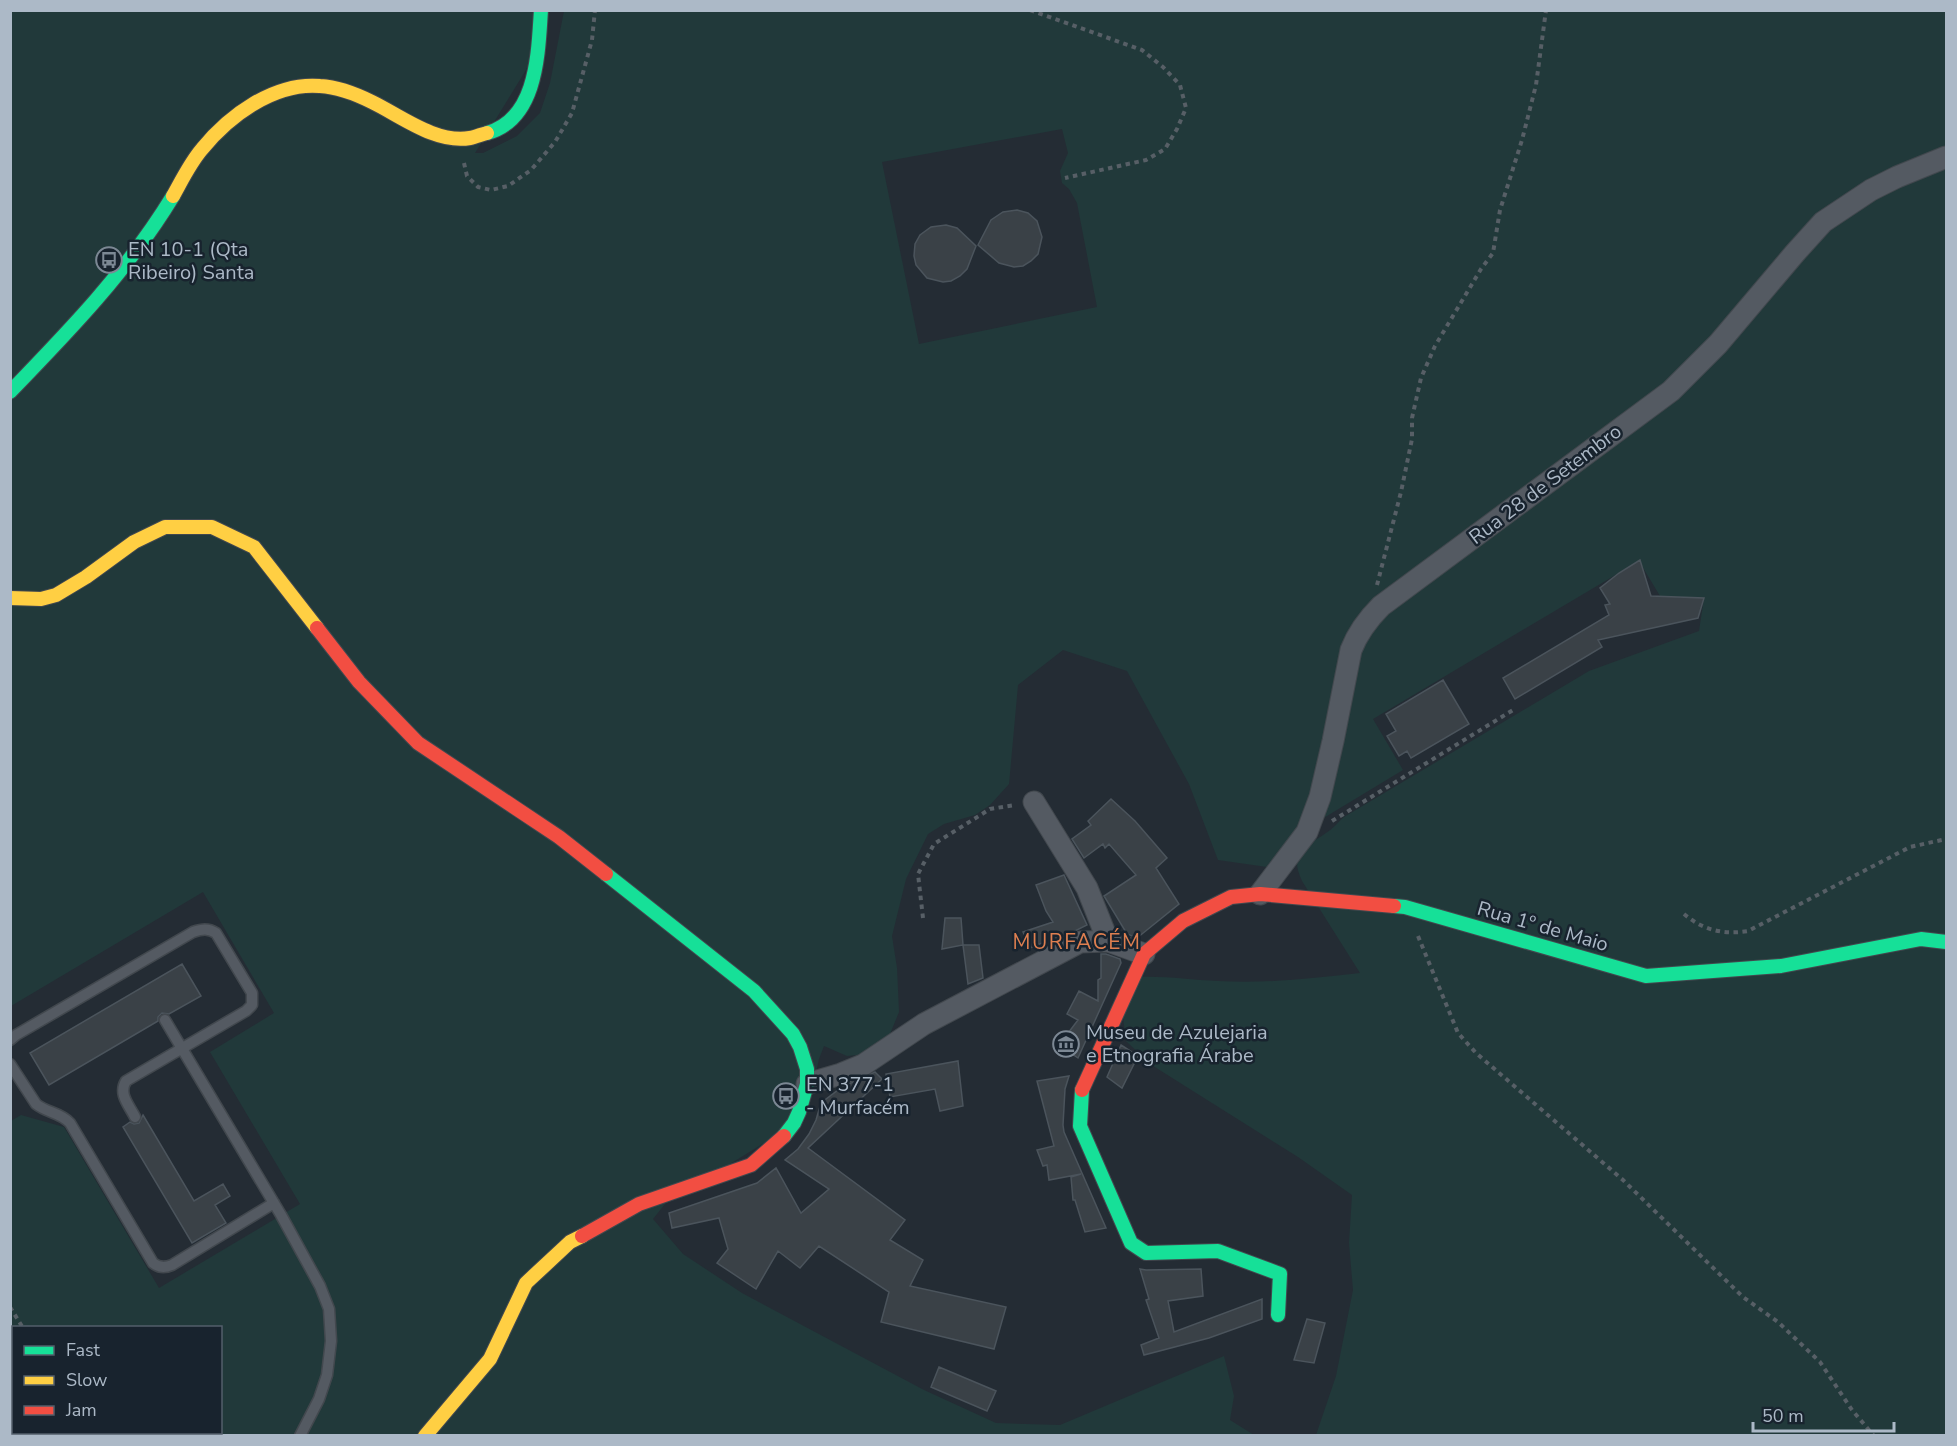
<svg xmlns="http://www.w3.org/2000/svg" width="1957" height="1446" viewBox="0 0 1957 1446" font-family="'Nunito Sans',sans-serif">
  <rect width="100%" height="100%" fill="#242c34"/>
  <path fill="#21393a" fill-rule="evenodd" d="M 10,11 L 534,11 L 529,65 L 475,153 L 483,153 L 517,136 L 540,113 L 550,83 L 564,11 L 1946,11 L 1946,149 L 1868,184 L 1697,359 L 1368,612 L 1315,796 L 1284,852 L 1267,867 L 1218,860 L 1189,784 L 1127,671 L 1063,650 L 1018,685 L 1009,784 L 990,805 L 975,815 L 944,824 L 928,834 L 906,879 L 892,936 L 897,968 L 899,1012 L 890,1034 L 867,1054 L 847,1056 L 824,1046 L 819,1059 L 806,1117 L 665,1204 L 653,1219 L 683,1254 L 742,1293 L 924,1390 L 996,1423 L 1060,1425 L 1224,1356 L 1234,1396 L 1230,1420 L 1254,1435 L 11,1435 L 11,1121 L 21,1115 L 64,1127 L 159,1288 L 300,1204 L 210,1052 L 274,1013 L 203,892 L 11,1006 ZM 1062,129 L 1068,153 L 1060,171 L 1062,183 L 1069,189 L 1077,203 L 1097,307 L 919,344 L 882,162 ZM 14,1328 L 220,1328 L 220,1432 L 14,1432 Z
    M 1946,169 L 1946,1435 L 1316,1435 L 1336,1376 L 1353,1290 L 1349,1243 L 1352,1195 L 1298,1157 L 1150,1064 L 1126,1041 L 1123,1017 L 1140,977 C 1166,976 1191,980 1218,981 C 1265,984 1313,978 1360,973 L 1302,881 C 1288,851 1306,847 1326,833 C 1333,829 1338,822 1344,817 L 1589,671 L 1699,631 L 1704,598 L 1660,596 L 1639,561 L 1373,719 L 1403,770 L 1322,819 L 1366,629 L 1673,395 L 1827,226 L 1874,194 Z"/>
  <path fill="#3a4147" stroke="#4b545c" stroke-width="1.5" d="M 1017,210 L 1028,213 L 1037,221 L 1042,237 L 1038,254 L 1031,261 L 1023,266 L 1014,267 L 999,263 L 978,245 L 991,220 L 1003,212 Z
    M 946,225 L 957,228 L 976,246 L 967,269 L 960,276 L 951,281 L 943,282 L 927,278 L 916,265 L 914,256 L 915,244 L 920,235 L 931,227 Z
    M 1640,560 L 1651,596 L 1704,598 L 1698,618 L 1598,640 L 1602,647 L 1515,699 L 1503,678 L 1609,615 L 1605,605 L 1610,604 L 1600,588 L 1619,573 Z
    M 1443,680 L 1469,724 L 1411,758 L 1407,751 L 1399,756 L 1387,736 L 1396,731 L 1386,714 Z
    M 1111,799 L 1135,821 L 1167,858 L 1156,868 L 1179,904 L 1137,938 L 1127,934 L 1104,896 L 1136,875 L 1109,844 L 1105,848 L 1103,844 L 1084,858 L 1072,839 L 1091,825 L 1088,821 Z
    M 1064,875 L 1087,925 L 1049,944 L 1047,941 L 1030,948 L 1023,932 L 1053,922 L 1046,911 L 1036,885 Z
    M 945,918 L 961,918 L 963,945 L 942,949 Z
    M 963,945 L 979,945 L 983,978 L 968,984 Z
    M 1101,954 L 1106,954 L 1120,959 L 1121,963 L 1078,1058 L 1059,1045 L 1078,1020 L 1067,1014 L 1079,991 L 1098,1001 L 1098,980 L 1101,978 Z
    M 182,964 L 201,996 L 169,1014 L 162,1013 L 158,1017 L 158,1021 L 49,1085 L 30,1053 Z
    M 1121,1045 L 1138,1056 L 1122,1088 L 1107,1077 Z
    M 958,1061 L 963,1106 L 940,1111 L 935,1089 L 890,1097 L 886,1074 Z
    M 875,1072 L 882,1079 L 808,1148 L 905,1220 L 890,1240 L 923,1260 L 910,1286 L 1006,1307 L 994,1349 L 881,1322 L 889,1292 L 819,1246 L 800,1268 L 778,1251 L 756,1289 L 717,1263 L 728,1249 L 719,1218 L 672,1228 L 669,1213 L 757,1183 L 776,1168 L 801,1213 L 829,1189 L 785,1160 L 798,1149 L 809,1134 L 816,1120 L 821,1103 L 842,1087 Z
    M 1069,1076 L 1065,1089 L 1063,1125 L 1064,1132 L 1106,1228 L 1085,1232 L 1075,1200 L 1073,1200 L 1071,1177 L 1081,1174 L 1049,1180 L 1047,1165 L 1043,1166 L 1037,1150 L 1054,1146 L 1037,1081 Z
    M 143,1115 L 194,1201 L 223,1184 L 230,1196 L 215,1205 L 226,1223 L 192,1243 L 123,1127 L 130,1122 L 134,1124 L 139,1123 Z
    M 1140,1269 L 1146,1270 L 1201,1269 L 1203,1296 L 1168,1301 L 1174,1332 L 1262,1299 L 1262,1319 L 1209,1338 L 1144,1355 L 1141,1345 L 1159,1338 L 1146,1300 L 1149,1299 Z
    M 1307,1319 L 1325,1323 L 1314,1363 L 1294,1360 Z
    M 939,1367 L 996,1391 L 987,1411 L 931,1387 Z"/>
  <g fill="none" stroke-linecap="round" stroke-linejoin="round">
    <g stroke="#42484e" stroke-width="13">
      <path id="lane" d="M 165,1020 L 281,1215 L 320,1286 L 329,1309 L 331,1341 L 327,1375 L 319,1399 L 300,1436
        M 10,1040 L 16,1035 L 193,932 C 202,929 208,928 216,933 L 252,993 L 252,1005 L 246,1011 L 126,1081 C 118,1094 129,1105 135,1117
        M 10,1064 L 36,1104 C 47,1113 60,1112 70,1123 L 153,1263 C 159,1268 165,1268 172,1265 L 274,1203"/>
    </g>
    <g stroke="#42484e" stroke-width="23">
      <path id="street" d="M 1034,802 L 1087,888 L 1108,941 L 1144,954
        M 1260,894 L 1307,832 L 1320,797 L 1333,741 L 1351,650 C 1358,632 1368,619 1381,606 L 1671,391 L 1718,344 L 1795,253 L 1823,222 L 1871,190 L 1897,177 L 1946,157
        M 807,1084 L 841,1074 L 863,1065 L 924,1024 L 1080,942 L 1108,941"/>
    </g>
    <g stroke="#42484e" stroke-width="16">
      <path id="fast" d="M 487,133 C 538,119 538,52 541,10
        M 10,392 C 70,330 128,270 173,196
        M 606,874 L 754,991 L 793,1034 L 800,1047 L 807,1069 L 807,1084 L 799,1112 L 794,1123 L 784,1136
        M 1394,906 L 1405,907 L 1646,976 L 1781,966 L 1921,939 L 1946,942
        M 1082,1090 L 1080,1126 L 1131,1243 L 1146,1253 L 1218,1251 L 1280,1274 L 1278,1315"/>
    </g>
    <g stroke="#42484e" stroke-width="16">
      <path id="slow" d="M 173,196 C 182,180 190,163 202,149 C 229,116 274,82 320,86 C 338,87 356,94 372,102 C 401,116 436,144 470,138 C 476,137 482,134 487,133
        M 10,598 L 41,599 L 56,595 L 86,577 L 134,542 L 165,527 L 212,527 L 254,547 L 317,628
        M 425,1436 L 490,1359 L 526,1283 L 570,1242 L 582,1236"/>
    </g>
    <g stroke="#42484e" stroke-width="16">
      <path id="jam" d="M 317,628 L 359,682 L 418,743 L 559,837 L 606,874
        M 1082,1090 L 1144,954 L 1183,921 L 1231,897 L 1260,894 L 1394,906
        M 582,1236 L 639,1204 L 751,1165 L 784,1136"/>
    </g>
    <path stroke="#575f66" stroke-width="4" stroke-dasharray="4.5 4.5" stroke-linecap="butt" d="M 1030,10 L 1142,50 L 1163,67 L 1180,85 L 1186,108 L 1177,129 L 1165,149 L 1146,160 L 1065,178
      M 464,163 L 467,176 L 478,187 L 491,190 L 508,186 L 531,170 L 555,142 L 572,113 L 592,40 L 595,10
      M 1377,585 L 1401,492 L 1412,439 L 1412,418 L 1421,378 L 1435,346 L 1481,269 L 1493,253 L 1500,210 L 1522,140 L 1536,85 L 1546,10
      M 1332,821 L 1513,710
      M 1684,914 C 1703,930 1723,935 1748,931 L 1910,847 L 1946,839
      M 923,918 L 918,874 L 934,844 L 990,809 L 1015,805
      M 1418,936 L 1458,1033 L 1476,1053 L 1623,1180 L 1743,1297 L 1778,1322 L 1820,1362 L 1852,1410 L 1874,1436
      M 10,1307 L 23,1328
      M 84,1432 L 86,1436"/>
    <use href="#lane" stroke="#545a62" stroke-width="10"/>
    <use href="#street" stroke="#545a62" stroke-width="21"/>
    <use href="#fast" stroke="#16e098" stroke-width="14"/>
    <use href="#slow" stroke="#ffcf43" stroke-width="14"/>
    <use href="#jam" stroke="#f24e42" stroke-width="14"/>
  </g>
  <defs>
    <g id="bus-ring" transform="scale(1.35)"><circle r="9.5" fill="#18232e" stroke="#7c8894" stroke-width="1.5"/><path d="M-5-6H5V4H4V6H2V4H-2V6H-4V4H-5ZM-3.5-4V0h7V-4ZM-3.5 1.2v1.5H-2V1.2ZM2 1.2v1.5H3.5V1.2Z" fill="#7c8894"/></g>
    <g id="museum-ring" transform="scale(1.35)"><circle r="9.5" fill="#18232e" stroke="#7c8894" stroke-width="1.5"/><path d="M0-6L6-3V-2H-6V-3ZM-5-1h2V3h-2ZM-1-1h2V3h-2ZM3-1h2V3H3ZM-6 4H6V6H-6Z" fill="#7c8894"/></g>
  </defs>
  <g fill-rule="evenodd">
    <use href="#bus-ring" x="109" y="260"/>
    <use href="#museum-ring" x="1066" y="1044"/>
    <use href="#bus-ring" x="786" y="1096"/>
  </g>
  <g text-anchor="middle" stroke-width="5" stroke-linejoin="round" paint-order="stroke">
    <g font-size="20" fill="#acb9c7" stroke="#18232e" text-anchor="start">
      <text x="128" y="256">EN 10-1 (Qta<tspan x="128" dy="23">Ribeiro) Santa</tspan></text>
      <text x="1086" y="1039">Museu de Azulejaria<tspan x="1086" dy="23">e Etnografia Árabe</tspan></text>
      <text x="806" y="1091">EN 377-1<tspan x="806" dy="23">- Murfacém</tspan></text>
    </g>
    <g font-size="20" fill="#acb9c7" stroke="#18232e">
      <text transform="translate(1545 484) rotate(-37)" y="7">Rua 28 de Setembro</text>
      <text transform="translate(1543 926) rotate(16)" y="7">Rua 1º de Maio</text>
    </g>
    <g font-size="21" letter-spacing="1.5" fill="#de7f50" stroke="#18232e">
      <text x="1077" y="949">MURFACÉM</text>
    </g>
  </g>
  <rect width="1957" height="1446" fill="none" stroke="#acb9c7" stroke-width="24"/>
  <rect x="12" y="1326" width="210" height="108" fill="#18232e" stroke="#535f6b" stroke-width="1.5"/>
  <rect x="24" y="1346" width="30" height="9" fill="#16e098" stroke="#535f6b" stroke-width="1.5"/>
  <text x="66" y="1356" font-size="18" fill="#acb9c7">Fast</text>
  <rect x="24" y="1376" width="30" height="9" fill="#ffcf43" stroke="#535f6b" stroke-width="1.5"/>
  <text x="66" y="1386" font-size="18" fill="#acb9c7">Slow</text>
  <rect x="24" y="1406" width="30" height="9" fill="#f24e42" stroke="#535f6b" stroke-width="1.5"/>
  <text x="66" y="1416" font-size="18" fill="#acb9c7">Jam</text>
  <path d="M1753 1422v9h141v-9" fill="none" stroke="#acb9c7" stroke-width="3"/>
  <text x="1762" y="1422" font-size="18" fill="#acb9c7" stroke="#18232e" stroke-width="4.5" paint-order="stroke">50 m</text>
</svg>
